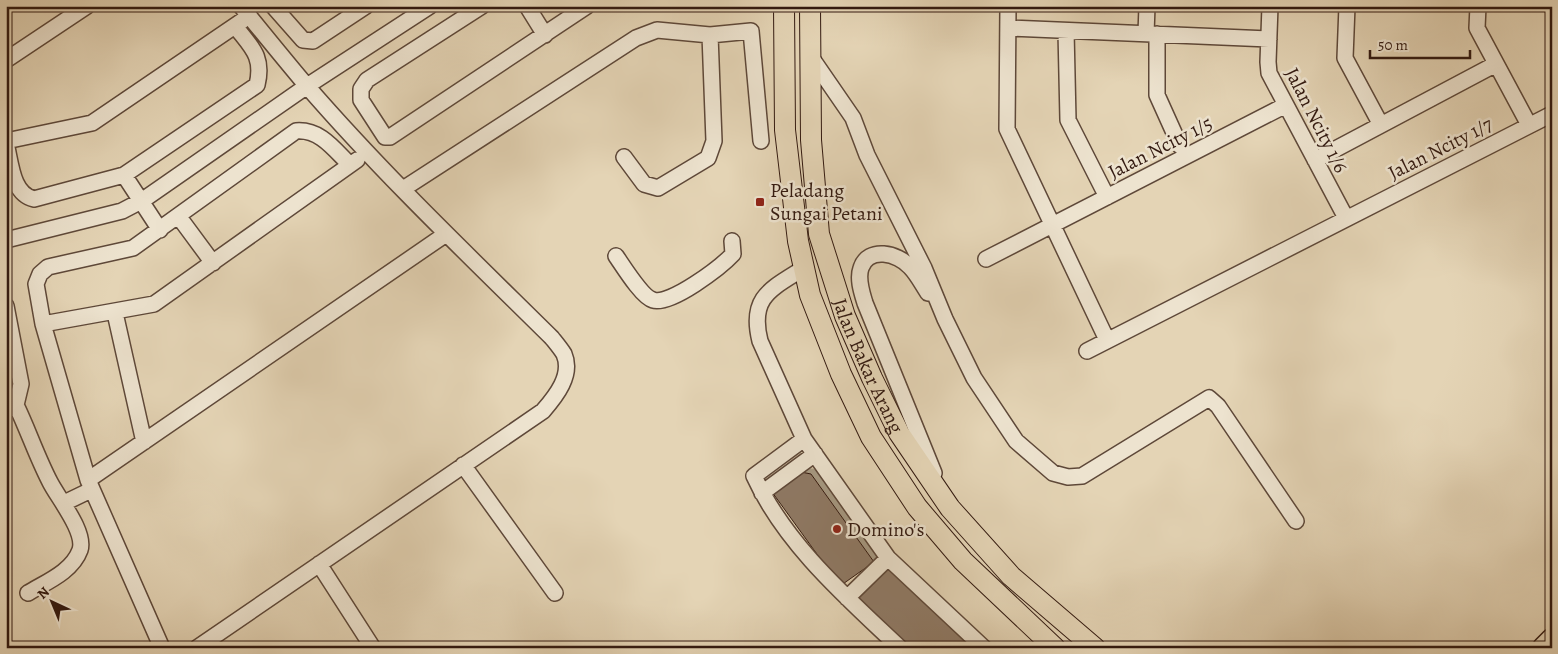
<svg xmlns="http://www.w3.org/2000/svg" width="1558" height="654" viewBox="0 0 1558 654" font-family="Alegreya,serif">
  <defs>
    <filter id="shadow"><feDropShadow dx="4.5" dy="-4.5" stdDeviation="0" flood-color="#0004"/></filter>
  </defs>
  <rect width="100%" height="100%" fill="#e4d4b5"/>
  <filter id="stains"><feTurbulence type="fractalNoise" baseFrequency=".004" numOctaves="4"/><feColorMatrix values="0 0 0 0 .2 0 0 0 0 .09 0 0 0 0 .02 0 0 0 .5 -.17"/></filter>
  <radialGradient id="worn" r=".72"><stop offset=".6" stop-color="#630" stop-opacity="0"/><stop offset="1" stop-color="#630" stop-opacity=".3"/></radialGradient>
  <path fill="#8f7a66" stroke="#321910" filter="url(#shadow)" d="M 801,472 L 811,474 L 874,562 L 840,586 L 772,492 Z
    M 889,562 L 977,648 L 910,648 L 856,598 Z"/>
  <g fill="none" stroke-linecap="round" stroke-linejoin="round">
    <g stroke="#5e4839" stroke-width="18">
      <path id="minor" d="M 273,6 L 303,40 L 313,41 L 366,6
        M 482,6 L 367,80 L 361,89 L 361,100 L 385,137 L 390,137 L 587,6
        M 527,6 L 545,35
        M 1008,6 L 1007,129 L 1107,340
        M 1270,6 L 1268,62 L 1269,73 L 1346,218
        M 1347,6 L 1345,58 L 1381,125
        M 1478,6 L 1477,28 L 1529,125
        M 1008,28 L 1269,39
        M 1066,31 L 1068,120 L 1107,197
        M 1146,34 L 1147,6
        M 1157,34 L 1157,95 L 1180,146
        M 710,35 L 751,31 L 761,141
        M 811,57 L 853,118 L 867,155 L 924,268 L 945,319 L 974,378 L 1016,441 L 1053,473 L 1068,477 L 1082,476 L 1209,398 L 1218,406 L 1296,521
        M 6,60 L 87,6
        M 6,141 L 92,123 L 242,21
        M 6,143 C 11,163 12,194 34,199 L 124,175 L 257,85 C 264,56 251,47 235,26
        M 1315,160 L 1496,64
        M 124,175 L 160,230
        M 403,189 L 636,38 L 657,30 L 710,35 L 714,141 L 708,158 L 658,188 L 644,184 L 624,157
        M 179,217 L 213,263
        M 6,240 L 122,211 L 143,200 L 307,86 L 430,6
        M 616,256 C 623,266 642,297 653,300 C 670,306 721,267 733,254 L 732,241
        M 986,259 L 1286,105
        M 804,268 C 771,289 749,297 760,341 L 804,439 L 888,558 L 984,648
        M 928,293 C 922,284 917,274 910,267 C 898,253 868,246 861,268 C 857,279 862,293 865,303 L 934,473
        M 6,306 L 21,384 L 16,405 L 6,411
        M 115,313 L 144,442
        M 43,324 L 154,304 L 357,160
        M 1087,351 L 1552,114
        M 16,405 C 28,430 37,457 50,482 C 58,498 86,532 80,550 C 72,572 46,582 28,593
        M 804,439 L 754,476 C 785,544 846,597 900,648
        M 463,465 L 555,593
        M 88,480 L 446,234
        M 762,493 L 815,454
        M 64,503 L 91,490
        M 319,564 L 373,648
        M 847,598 L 888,558
        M 162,648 L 88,480 L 43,324 L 36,284 L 40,274 L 48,267 L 133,248 L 296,131 C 320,129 334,149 350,165
        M 197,648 L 543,411 C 556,396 573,375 564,354 C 561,349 556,343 552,338 C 469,256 383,174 306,85 C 284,59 263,33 241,6"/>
    </g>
    <g stroke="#321910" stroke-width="22">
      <g id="major">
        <path d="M 784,6 L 785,130 L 798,241 L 810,295 L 841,374 L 871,437 L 917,507 L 963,561 L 1055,648"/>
        <path id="s1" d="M 810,6 L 811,140 L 819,234 L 845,316 L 872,378 L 899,433 L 950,508 L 1011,576 L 1095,648"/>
      </g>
    </g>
    <g stroke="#321910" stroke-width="25">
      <path id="highway" d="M 1544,648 L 1552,640"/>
    </g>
    <use href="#minor" stroke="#ede3cf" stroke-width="15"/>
    <use href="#major" stroke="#e4d4b5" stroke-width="20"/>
    <use href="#highway" stroke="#e4d4b5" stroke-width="22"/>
  </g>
  <g fill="#8f2418" stroke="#ede3cf" stroke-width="2">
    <rect x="755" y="197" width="10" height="10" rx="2.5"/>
    <circle cx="837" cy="529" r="5"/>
  </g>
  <g text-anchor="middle" stroke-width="5" stroke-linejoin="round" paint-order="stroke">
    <g font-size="20" fill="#321910" stroke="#ede3cf">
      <text transform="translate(1317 120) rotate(63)" y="7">Jalan Ncity 1/6</text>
      <text transform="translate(1160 147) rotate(-27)" y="7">Jalan Ncity 1/5</text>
      <text transform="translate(1440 148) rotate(-27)" y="7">Jalan Ncity 1/7</text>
      <text dy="7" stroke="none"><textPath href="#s1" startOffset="369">Jalan Bakar Arang</textPath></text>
    </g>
    <g font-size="20" fill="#321910" stroke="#ede3cf" text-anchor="start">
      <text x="770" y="197">Peladang<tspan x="770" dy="23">Sungai Petani</tspan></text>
      <text x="847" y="536">Domino's</text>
    </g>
  </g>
  <rect width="1558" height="654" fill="none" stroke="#e4d4b5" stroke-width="25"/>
  <rect x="8" y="8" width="1543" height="639" fill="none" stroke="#321910" stroke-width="2.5"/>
  <rect x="12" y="12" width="1533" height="629" fill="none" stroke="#321910"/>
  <g transform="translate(52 602) rotate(316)" stroke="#ede3cf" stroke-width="4" paint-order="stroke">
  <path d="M0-4L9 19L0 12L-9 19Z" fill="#321910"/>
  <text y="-8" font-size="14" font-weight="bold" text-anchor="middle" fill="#321910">N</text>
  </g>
  <path d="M1370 50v8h100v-8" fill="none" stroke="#321910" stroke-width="2.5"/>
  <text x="1378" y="50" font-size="15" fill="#321910" stroke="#ede3cf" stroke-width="4" paint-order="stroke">50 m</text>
  <rect width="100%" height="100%" filter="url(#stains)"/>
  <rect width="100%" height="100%" fill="url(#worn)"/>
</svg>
